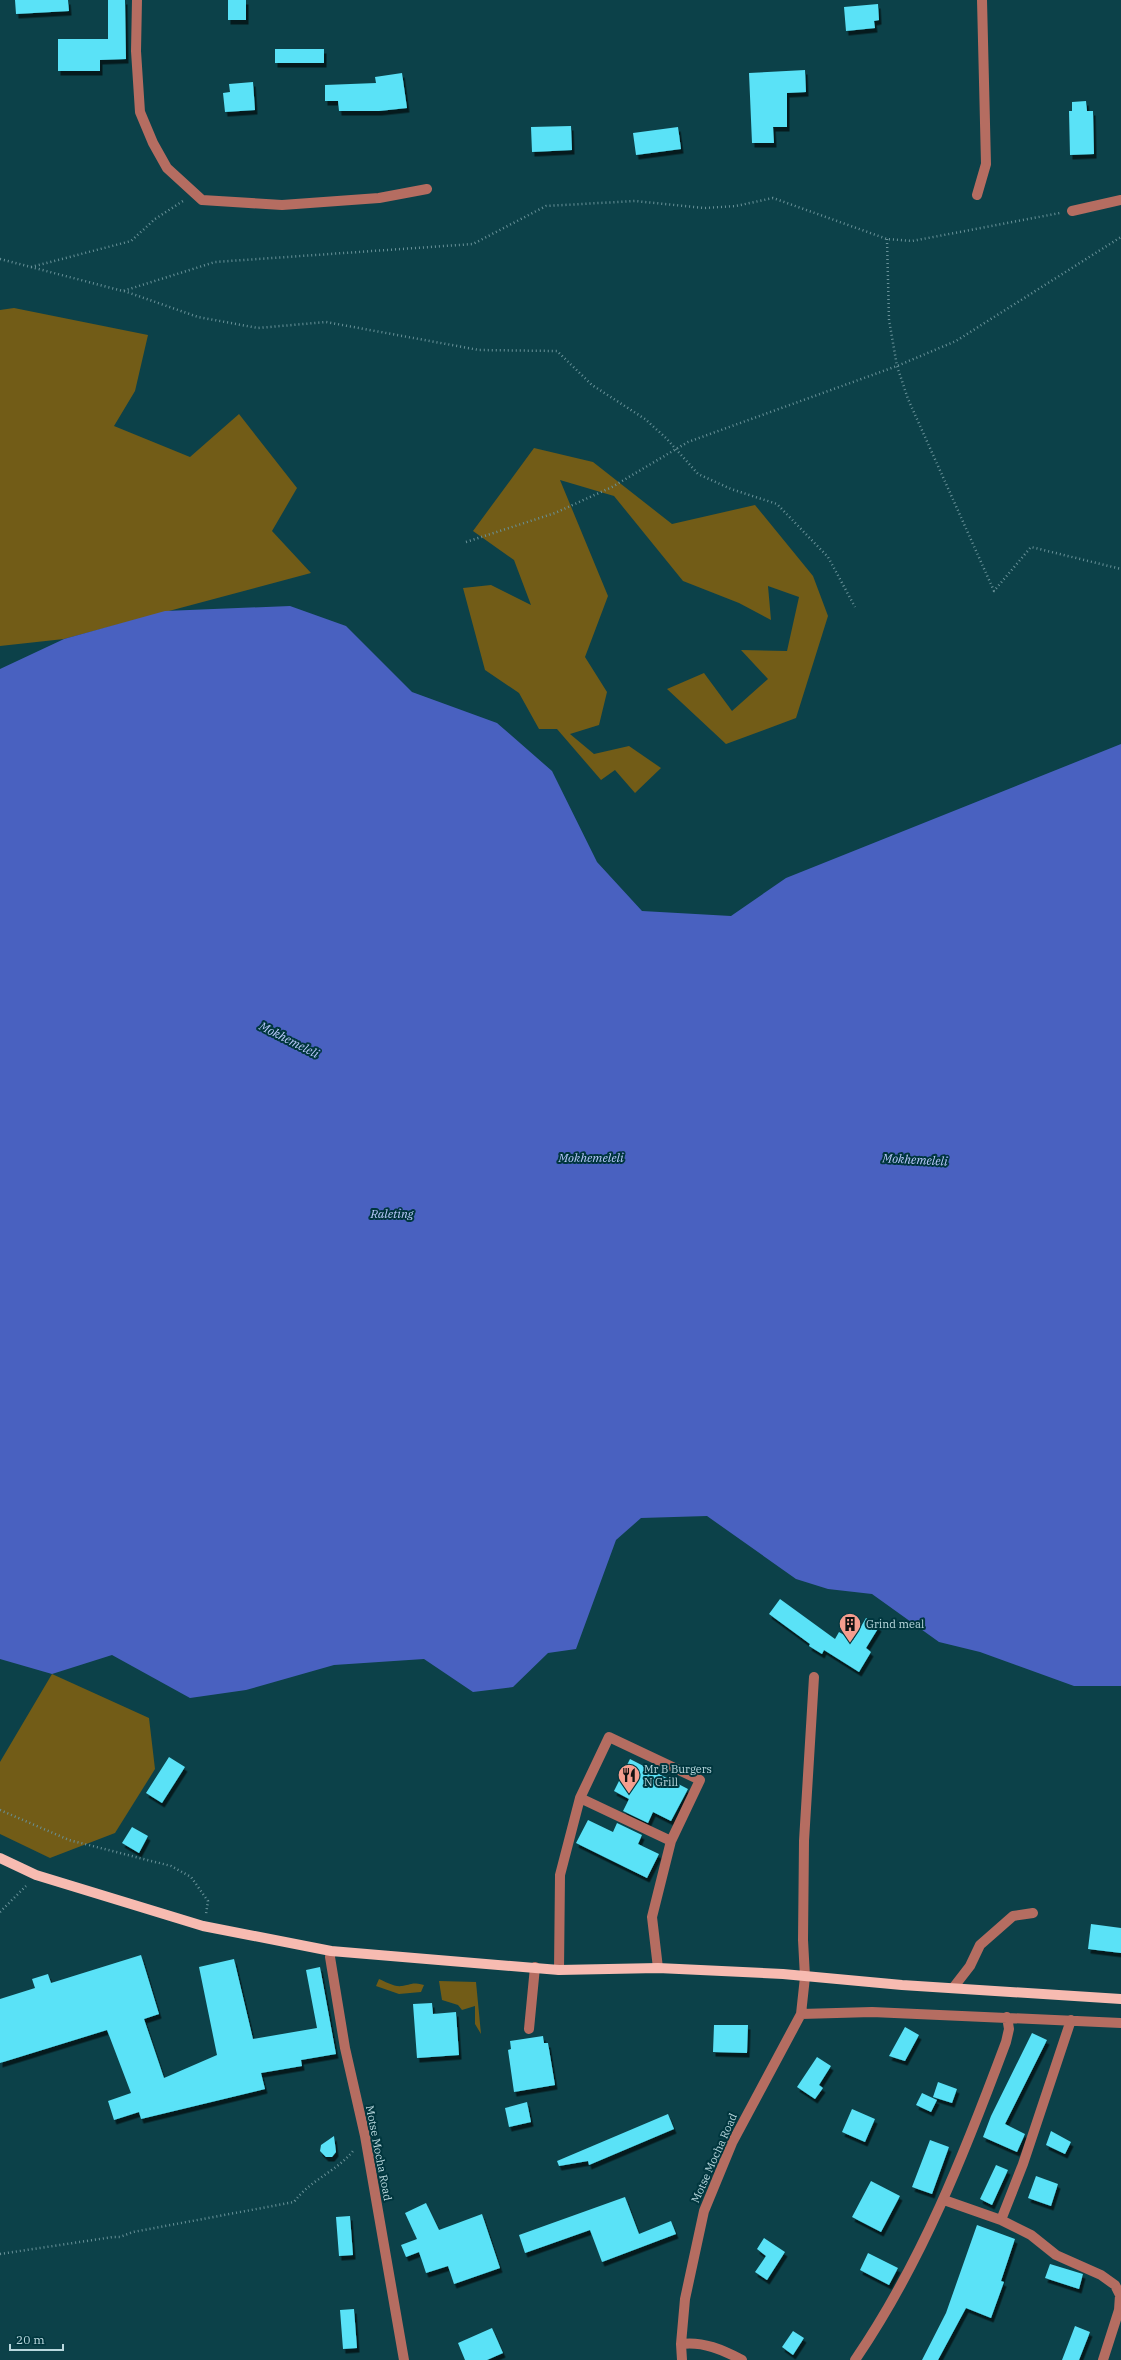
<svg xmlns="http://www.w3.org/2000/svg" width="1121" height="2360" viewBox="0 0 1121 2360" font-family="'IBM Plex Serif',serif">
  <defs>
    <filter id="shadow"><feDropShadow dx="2.5" dy="4.5" stdDeviation="0" flood-color="#0009"/></filter>
  </defs>
  <rect width="100%" height="100%" fill="#0c4149"/>
  <path fill="#725c17" d="M 14,308 L 148,335 L 135,391 L 114,426 L 190,457 L 239,414 L 297,488 L 272,531 L 311,573 L 64,639 L 0,646 L 0,310 Z
    M 534,448 L 593,462 L 672,524 L 755,505 L 813,576 L 828,616 L 796,718 L 726,744 L 667,689 L 704,673 L 732,711 L 768,679 L 741,650 L 787,651 L 799,597 L 768,586 L 771,620 L 739,603 L 683,581 L 614,496 L 560,480 L 608,596 L 585,657 L 607,692 L 599,725 L 570,734 L 594,754 L 629,746 L 661,768 L 635,793 L 615,770 L 601,780 L 557,729 L 539,729 L 519,693 L 485,670 L 463,588 L 491,585 L 531,605 L 514,560 L 473,531 Z
    M 52,1674 L 149,1718 L 155,1769 L 115,1833 L 50,1858 L 0,1834 L 0,1762 Z
    M 379,1979 C 386,1982 394,1987 402,1986 C 414,1984 411,1982 424,1985 L 421,1992 L 399,1994 L 376,1986 Z
    M 439,1981 L 476,1982 L 481,2034 L 475,2024 L 475,2006 L 462,2010 L 458,2005 L 442,2000 Z"/>
  <path fill="#4961c0" d="M 290,606 L 346,626 L 412,692 L 497,723 L 552,771 L 597,862 L 642,911 L 731,916 L 786,878 L 1121,744 L 1121,1686 L 1074,1686 L 980,1652 L 939,1642 L 872,1594 L 828,1589 L 796,1579 L 707,1516 L 641,1518 L 616,1540 L 576,1649 L 548,1653 L 513,1687 L 473,1692 L 424,1659 L 334,1665 L 246,1690 L 190,1698 L 112,1655 L 52,1674 L 0,1659 L 0,669 L 64,639 L 165,611 Z"/>
  <path fill="#5ae2f7" filter="url(#shadow)" d="M 15,0 L 68,0 L 69,11 L 16,14 Z
    M 108,0 L 125,0 L 126,59 L 100,60 L 100,71 L 58,71 L 58,39 L 108,39 Z
    M 228,0 L 246,0 L 246,20 L 228,20 Z
    M 878,4 L 879,20 L 874,21 L 875,28 L 846,31 L 844,7 Z
    M 275,49 L 324,49 L 324,63 L 275,63 Z
    M 805,70 L 806,92 L 787,93 L 787,127 L 773,127 L 774,143 L 752,143 L 749,73 Z
    M 402,73 L 407,108 L 379,111 L 339,111 L 338,101 L 325,101 L 325,85 L 376,83 L 375,77 Z
    M 253,82 L 255,110 L 225,112 L 223,93 L 230,92 L 229,84 Z
    M 1086,101 L 1087,111 L 1093,111 L 1094,154 L 1070,155 L 1069,111 L 1072,111 L 1072,102 Z
    M 571,126 L 572,150 L 532,152 L 531,127 Z
    M 678,127 L 681,149 L 636,155 L 633,133 Z
    M 780,1599 L 835,1639 L 839,1632 L 853,1640 L 866,1618 L 879,1627 L 866,1648 L 871,1652 L 859,1672 L 824,1650 L 822,1654 L 809,1646 L 810,1644 L 769,1614 Z
    M 169,1757 L 185,1767 L 162,1803 L 146,1793 Z
    M 630,1759 L 688,1789 L 671,1821 L 653,1812 L 648,1823 L 623,1811 L 629,1799 L 614,1791 Z
    M 588,1820 L 613,1832 L 617,1823 L 642,1835 L 638,1844 L 659,1854 L 647,1878 L 576,1843 Z
    M 132,1827 L 148,1836 L 139,1853 L 122,1843 Z
    M 1091,1924 L 1121,1928 L 1121,1953 L 1088,1949 Z
    M 141,1955 L 159,2014 L 144,2019 L 164,2078 L 217,2055 L 199,1967 L 234,1959 L 253,2039 L 317,2028 L 306,1970 L 320,1967 L 336,2054 L 301,2060 L 302,2066 L 261,2073 L 265,2089 L 141,2119 L 139,2112 L 114,2120 L 108,2101 L 131,2093 L 107,2030 L 0,2063 L 0,1999 L 35,1988 L 32,1979 L 48,1974 L 51,1983 Z
    M 432,2003 L 433,2014 L 456,2012 L 459,2055 L 417,2058 L 413,2004 Z
    M 714,2025 L 748,2025 L 747,2053 L 713,2052 Z
    M 905,2027 L 919,2035 L 905,2061 L 889,2056 Z
    M 1032,2033 L 1047,2040 L 1005,2124 L 1025,2134 L 1017,2152 L 983,2137 L 991,2116 Z
    M 543,2036 L 544,2043 L 548,2043 L 555,2085 L 514,2092 L 508,2050 L 511,2049 L 510,2041 Z
    M 817,2057 L 831,2066 L 819,2085 L 823,2088 L 815,2099 L 797,2087 Z
    M 938,2082 L 957,2089 L 952,2103 L 933,2097 Z
    M 922,2093 L 937,2100 L 931,2112 L 916,2105 Z
    M 527,2102 L 531,2122 L 509,2127 L 505,2108 Z
    M 852,2109 L 875,2119 L 865,2142 L 842,2132 Z
    M 668,2114 L 674,2129 L 589,2165 L 588,2161 L 559,2166 L 557,2161 Z
    M 1051,2131 L 1071,2142 L 1065,2154 L 1046,2145 Z
    M 334,2136 L 336,2152 L 332,2157 L 326,2157 L 320,2151 L 321,2145 Z
    M 930,2140 L 949,2147 L 932,2194 L 912,2187 Z
    M 996,2165 L 1008,2170 L 992,2205 L 980,2199 Z
    M 1036,2176 L 1058,2184 L 1051,2206 L 1028,2198 Z
    M 871,2181 L 900,2196 L 881,2232 L 852,2217 Z
    M 625,2197 L 639,2234 L 671,2221 L 676,2234 L 602,2262 L 590,2230 L 525,2253 L 519,2235 Z
    M 426,2203 L 439,2230 L 482,2214 L 500,2268 L 454,2284 L 448,2266 L 426,2273 L 419,2252 L 406,2257 L 401,2245 L 417,2239 L 405,2213 Z
    M 350,2216 L 353,2255 L 339,2256 L 336,2217 Z
    M 977,2225 L 1015,2239 L 1001,2281 L 1004,2282 L 991,2318 L 966,2308 L 938,2360 L 922,2360 L 946,2313 Z
    M 764,2238 L 785,2252 L 767,2280 L 755,2272 L 766,2256 L 757,2249 Z
    M 868,2253 L 898,2268 L 889,2285 L 860,2270 Z
    M 1050,2264 L 1083,2274 L 1079,2289 L 1045,2278 Z
    M 354,2309 L 357,2348 L 343,2349 L 340,2310 Z
    M 1075,2326 L 1090,2332 L 1079,2360 L 1062,2360 Z
    M 492,2328 L 503,2353 L 487,2360 L 465,2360 L 458,2343 Z
    M 793,2331 L 804,2338 L 793,2355 L 782,2347 Z"/>
  <g fill="none" stroke-linecap="round" stroke-linejoin="round">
    <path stroke="#699299" stroke-width="2.5" stroke-dasharray="1 3" stroke-linecap="butt" d="M 887,239 L 889,320 L 897,366 L 908,399 L 994,591 L 1031,547 L 1121,569
      M 0,259 L 123,291 L 215,262 L 473,244 L 546,206 L 635,201 L 704,208 L 736,206 L 773,198 L 887,239 L 912,241 L 1060,213
      M 31,267 L 131,241 L 155,219 L 183,201
      M 124,291 L 198,317 L 258,328 L 326,322 L 479,350 L 557,351 L 592,385 L 645,419 L 666,438 L 698,474 L 731,489 L 777,504 L 828,557 L 855,607
      M 466,542 L 555,513 L 612,487 L 688,442 L 897,366 L 956,341 L 1121,237
      M 0,1810 L 69,1840 L 171,1866 L 191,1877 L 208,1901 L 206,1914
      M 0,1912 L 26,1886
      M 0,2254 L 113,2237 L 120,2237 L 133,2232 L 294,2202 C 311,2179 336,2172 353,2151"/>
    <path stroke="#b56d61" stroke-width="10" d="M 137,0 L 136,51 L 140,112 L 153,143 L 167,168 L 202,200 L 282,205 L 379,198 L 427,189
      M 977,195 L 986,164 L 982,0
      M 1072,211 L 1121,200
      M 580,1798 L 609,1737 L 700,1780 L 671,1841
      M 331,1951 L 330,1957 L 345,2048 L 365,2136 L 404,2360
      M 559,1970 L 560,1875 L 580,1798 L 671,1841 L 652,1917 L 658,1968
      M 953,1988 L 970,1966 L 980,1945 L 1013,1916 L 1033,1913
      M 801,2014 L 872,2012 L 1121,2023
      M 529,2029 L 535,1967
      M 944,2200 L 1001,2220 L 1031,2235 L 1056,2255 L 1101,2275 L 1115,2285 L 1120,2295 L 1119,2310 L 1103,2360
      M 1001,2220 L 1023,2164 L 1071,2020
      M 681,2344 C 703,2341 723,2350 742,2360
      M 682,2360 L 681,2344 L 685,2299 L 704,2211 L 732,2143 L 801,2014 L 805,1977 L 803,1940 L 804,1841 L 814,1677
      M 855,2360 C 922,2262 965,2152 1006,2042 L 1009,2029 L 1007,2017"/>
    <path stroke="#f7bbb1" stroke-width="10" d="M 0,1858 L 36,1875 L 203,1926 L 331,1951 L 559,1970 L 658,1968 L 783,1974 L 902,1985 L 1121,1999"/>
  </g>
  <defs>
    <g id="building-pin" transform="scale(1.15)"><path d="M0 17L-7.5 6A9.5 9.5 0 1 1 7.5 6Z" fill="#f59d8e" stroke="#00363e"/><path d="M-4-6H4V6H1V3H-1V6H-4ZM-2.5-4.3h1.7v1.8h-1.7ZM.8-4.3h1.7v1.8H.8ZM-2.5-1h1.7V.8h-1.7ZM.8-1h1.7V.8H.8Z" fill="#111"/></g>
    <g id="restaurant-pin" transform="scale(1.15)"><path d="M0 17L-7.5 6A9.5 9.5 0 1 1 7.5 6Z" fill="#f59d8e" stroke="#00363e"/><path d="M-5-6h1v4h1v-4h1v4h1v-4h1v5L-1.5 .5V6h-2V.5L-5-1ZM5-6V6H3V1.5H1.5Q1.5-4 5-6Z" fill="#111"/></g>
  </defs>
  <g fill-rule="evenodd">
    <use href="#building-pin" x="850" y="1624"/>
    <use href="#restaurant-pin" x="629" y="1775"/>
  </g>
  <g text-anchor="middle" stroke-width="4" stroke-linejoin="round" paint-order="stroke">
    <g font-size="11" fill="#bad9df" stroke="#00363e" text-anchor="start">
      <text x="866" y="1628">Grind meal</text>
      <text x="644" y="1773">Mr B Burgers<tspan x="644" dy="13">N Grill</tspan></text>
    </g>
    <g font-size="11" fill="#bad9df" stroke="#00363e">
      <text transform="translate(379 2153) rotate(79)" y="4">Motse Mocha Road</text>
      <text transform="translate(714 2158) rotate(-66)" y="4">Motse Mocha Road</text>
    </g>
    <g font-size="12" font-style="italic" fill="#bacbfd" stroke="#00363e">
      <text transform="translate(289 1040) rotate(27)" y="4">Mokhemeleli</text>
      <text x="591" y="1162">Mokhemeleli</text>
      <text transform="translate(915 1160) rotate(3)" y="4">Mokhemeleli</text>
      <text x="392" y="1218">Raleting</text>
    </g>
  </g>
  <path d="M10 2344v6h53v-6" fill="none" stroke="#bad9df" stroke-width="2"/>
  <text x="16" y="2344" font-size="12" fill="#bad9df" stroke="#00363e" stroke-width="3" paint-order="stroke">20 m</text>
</svg>
